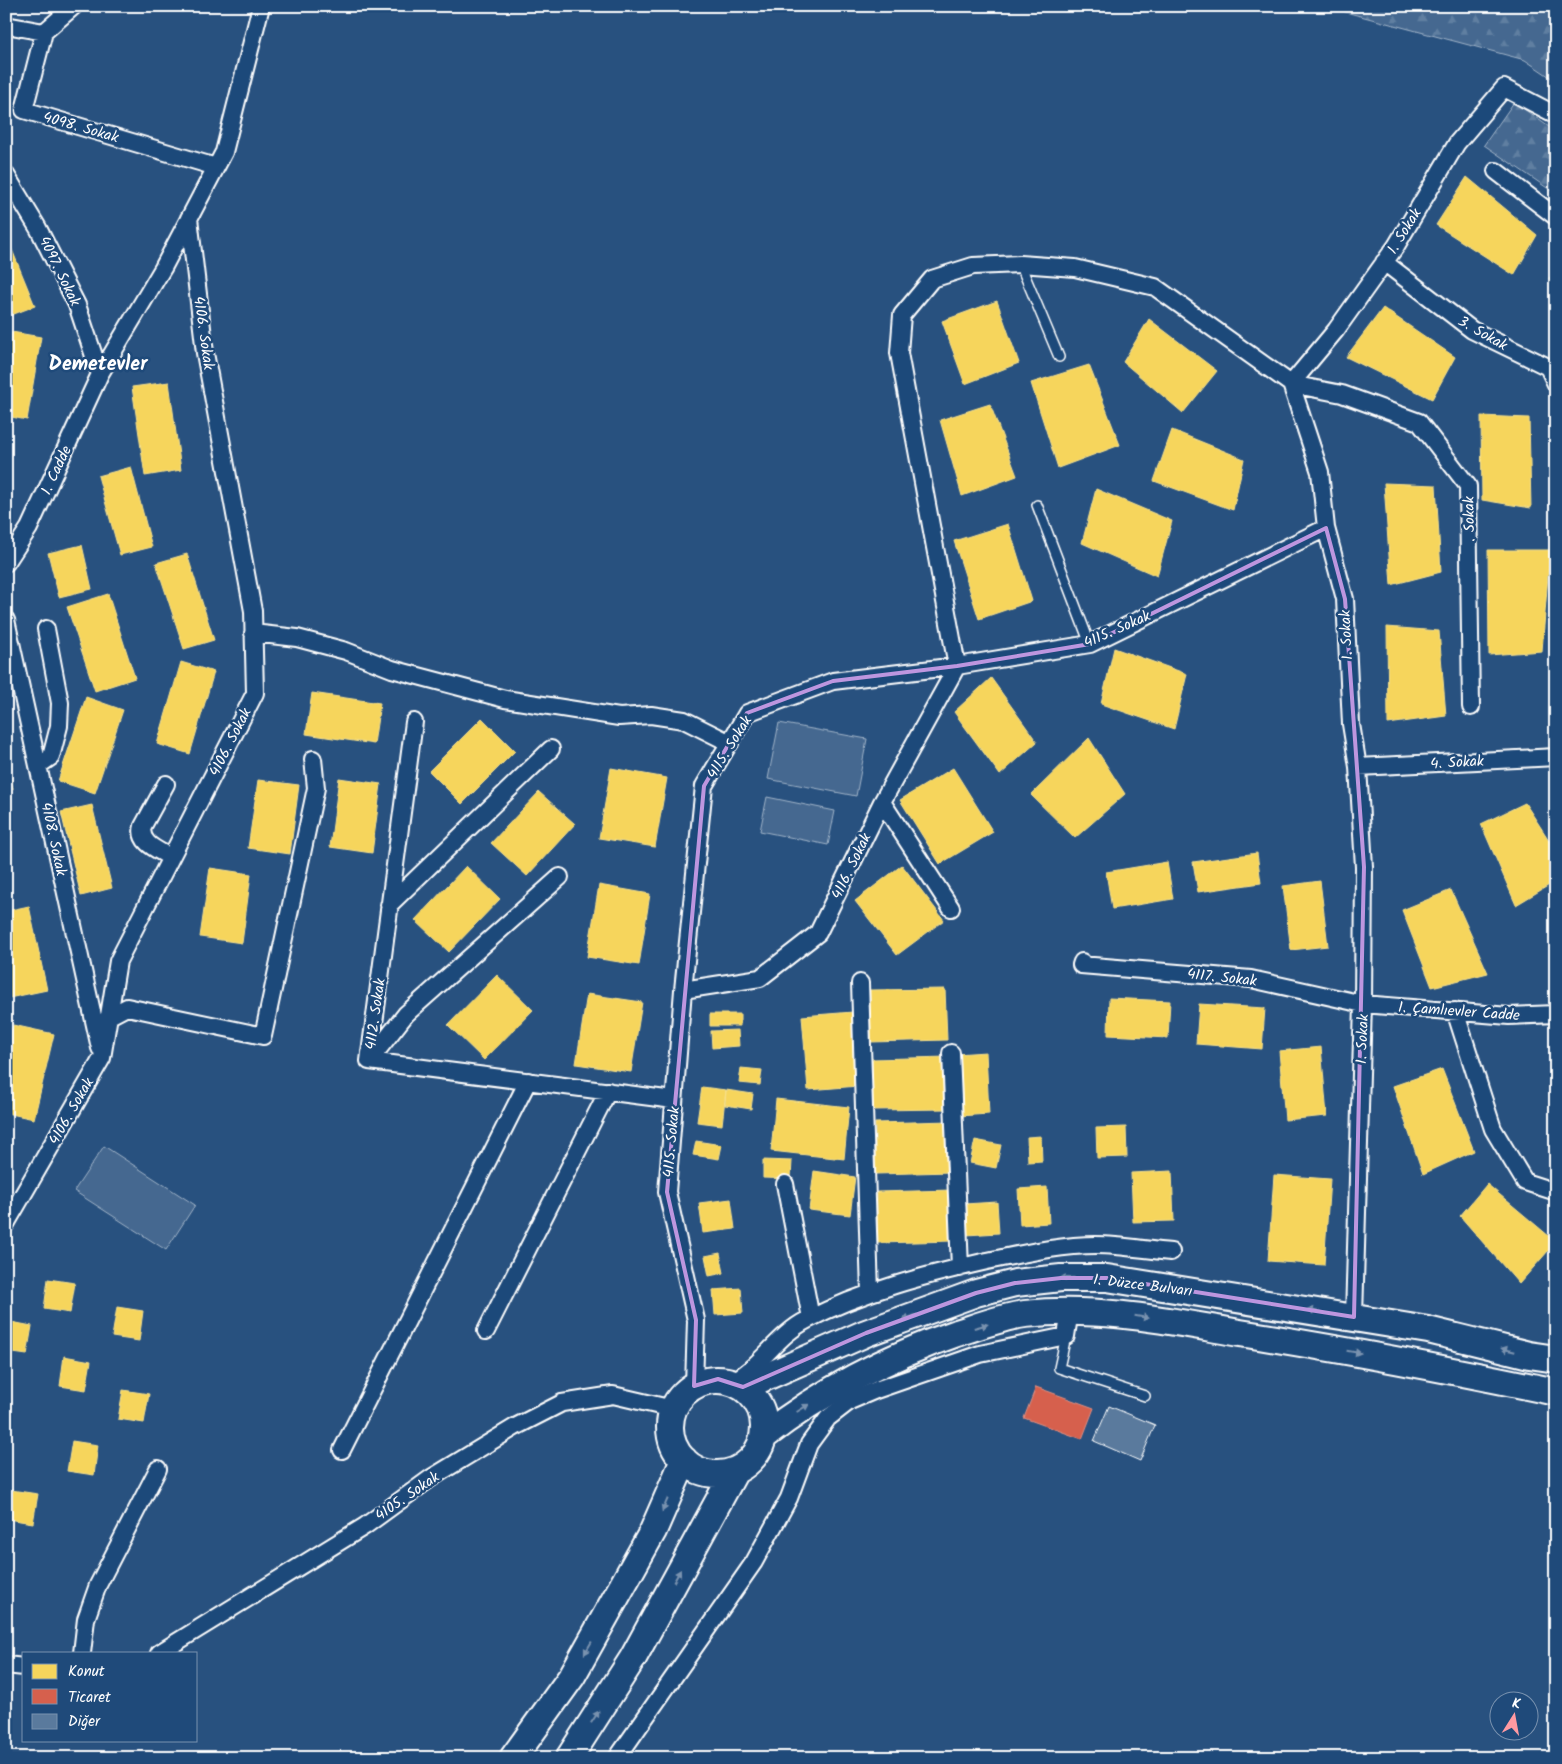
<svg xmlns="http://www.w3.org/2000/svg" width="1562" height="1764" viewBox="0 0 1562 1764" font-family="Kalam,sans-serif">
  <defs>
    <pattern id="forest-firs" width="22" height="20" patternUnits="userSpaceOnUse" patternTransform="scale(1.25)"><rect width="22" height="20" fill="#446890"/><path d="M5 1l3.5 6h-7zM16 11l3.5 6h-7z" fill="#607fa1"/></pattern>
  </defs>
  <rect width="100%" height="100%" fill="#28517f"/>
  <filter id="ink" filterUnits="userSpaceOnUse"><feTurbulence type="fractalNoise" baseFrequency=".02" numOctaves="2"/><feDisplacementMap in="SourceGraphic" scale="10" xChannelSelector="R" yChannelSelector="G"/><feConvolveMatrix kernelMatrix="1 2 1 2 8 2 1 2 1" color-interpolation-filters="sRGB"/></filter>
  <g filter="url(#ink)">
    <path fill="url(#forest-firs)" stroke="#a2b4c8" d="M 1323,6 L 1556,6 L 1556,81 L 1525,60 Z
      M 1514,102 L 1556,132 L 1556,194 L 1484,145 Z"/>
    <path fill="#446890" stroke="#a2b4c8" d="M 779,723 L 867,739 L 856,796 L 768,779 Z
      M 767,797 L 835,811 L 828,845 L 760,831 Z
      M 104,1146 L 195,1205 L 166,1250 L 74,1191 Z"/>
    <path fill="#f6d55c" stroke="#f9e28d" d="M 1467,177 L 1537,235 L 1514,275 L 1436,225 Z
      M 6,235 L 35,306 L 6,317 Z
      M 1556,273 L 1556,292 L 1549,278 Z
      M 997,301 L 1019,363 L 965,384 L 942,321 Z
      M 1383,308 L 1455,357 L 1432,399 L 1346,357 Z
      M 1149,319 L 1217,371 L 1183,413 L 1123,362 Z
      M 6,331 L 41,337 L 27,420 L 6,416 Z
      M 1089,365 L 1120,445 L 1058,468 L 1031,383 Z
      M 169,382 L 181,470 L 145,476 L 132,387 Z
      M 990,404 L 1017,476 L 962,496 L 940,420 Z
      M 1481,416 L 1529,418 L 1531,508 L 1482,500 Z
      M 1172,430 L 1244,459 L 1233,510 L 1154,481 Z
      M 131,467 L 152,547 L 120,555 L 98,476 Z
      M 1384,483 L 1436,485 L 1441,572 L 1391,585 Z
      M 1096,489 L 1172,521 L 1157,576 L 1082,543 Z
      M 1008,524 L 1032,601 L 979,619 L 954,541 Z
      M 82,545 L 92,589 L 59,597 L 48,553 Z
      M 1488,550 L 1550,550 L 1542,651 L 1489,655 Z
      M 187,554 L 214,640 L 184,649 L 156,563 Z
      M 108,594 L 135,678 L 95,691 L 67,607 Z
      M 1387,627 L 1439,631 L 1446,716 L 1388,724 Z
      M 1114,648 L 1187,674 L 1174,729 L 1101,704 Z
      M 181,662 L 214,672 L 190,754 L 157,744 Z
      M 991,678 L 1037,742 L 1000,775 L 954,712 Z
      M 312,693 L 380,703 L 374,744 L 306,734 Z
      M 86,697 L 123,710 L 95,793 L 58,781 Z
      M 482,718 L 515,751 L 462,804 L 429,771 Z
      M 1089,738 L 1125,794 L 1075,838 L 1031,795 Z
      M 6,754 L 13,789 L 6,790 Z
      M 611,768 L 667,778 L 655,847 L 599,838 Z
      M 953,768 L 993,832 L 940,864 L 900,800 Z
      M 339,778 L 381,784 L 372,853 L 330,847 Z
      M 258,780 L 299,785 L 290,854 L 248,848 Z
      M 539,792 L 575,824 L 527,876 L 491,843 Z
      M 1525,803 L 1556,851 L 1556,881 L 1516,905 L 1481,824 Z
      M 92,805 L 112,888 L 81,896 L 61,812 Z
      M 1257,853 L 1261,883 L 1198,892 L 1193,862 Z
      M 1167,862 L 1173,899 L 1112,909 L 1106,872 Z
      M 902,865 L 944,920 L 897,955 L 855,901 Z
      M 466,866 L 500,899 L 449,952 L 415,920 Z
      M 210,868 L 251,874 L 242,943 L 200,937 Z
      M 1320,881 L 1328,946 L 1291,950 L 1283,886 Z
      M 599,885 L 650,894 L 639,965 L 587,957 Z
      M 1451,890 L 1488,973 L 1432,987 L 1402,910 Z
      M 29,906 L 47,990 L 9,998 L 6,986 L 6,911 Z
      M 497,975 L 533,1010 L 484,1060 L 448,1025 Z
      M 945,989 L 947,1040 L 871,1042 L 870,990 Z
      M 587,994 L 642,1002 L 631,1072 L 576,1064 Z
      M 1109,998 L 1170,1001 L 1168,1038 L 1108,1035 Z
      M 1199,1004 L 1265,1008 L 1262,1049 L 1196,1044 Z
      M 853,1012 L 859,1086 L 808,1090 L 802,1016 Z
      M 710,1014 L 740,1014 L 740,1026 L 710,1026 Z
      M 13,1025 L 54,1034 L 34,1119 L 6,1113 L 6,1051 Z
      M 738,1030 L 739,1046 L 712,1048 L 711,1031 Z
      M 1321,1047 L 1327,1116 L 1285,1120 L 1279,1051 Z
      M 986,1052 L 989,1114 L 959,1116 L 956,1054 Z
      M 947,1057 L 948,1109 L 873,1110 L 872,1059 Z
      M 741,1068 L 762,1070 L 760,1085 L 739,1083 Z
      M 1442,1069 L 1474,1151 L 1423,1174 L 1393,1086 Z
      M 702,1087 L 726,1090 L 722,1125 L 697,1122 Z
      M 726,1090 L 753,1094 L 751,1109 L 725,1105 Z
      M 776,1099 L 849,1107 L 844,1159 L 771,1151 Z
      M 950,1121 L 952,1172 L 876,1174 L 875,1123 Z
      M 1126,1127 L 1127,1157 L 1097,1158 L 1096,1128 Z
      M 1041,1136 L 1042,1161 L 1028,1162 L 1027,1137 Z
      M 975,1140 L 1001,1145 L 996,1168 L 970,1163 Z
      M 696,1141 L 722,1145 L 719,1159 L 693,1155 Z
      M 763,1160 L 792,1161 L 791,1179 L 763,1178 Z
      M 814,1171 L 855,1177 L 850,1215 L 809,1210 Z
      M 1172,1171 L 1174,1221 L 1133,1222 L 1131,1173 Z
      M 1274,1175 L 1330,1179 L 1324,1265 L 1268,1261 Z
      M 1487,1184 L 1556,1242 L 1519,1284 L 1460,1216 Z
      M 1047,1187 L 1049,1223 L 1020,1225 L 1018,1189 Z
      M 952,1190 L 953,1241 L 878,1243 L 877,1192 Z
      M 731,1199 L 735,1229 L 703,1233 L 699,1203 Z
      M 997,1202 L 999,1233 L 966,1235 L 964,1204 Z
      M 720,1253 L 724,1273 L 709,1276 L 705,1256 Z
      M 48,1279 L 75,1283 L 70,1313 L 44,1309 Z
      M 741,1288 L 743,1313 L 715,1315 L 713,1290 Z
      M 117,1307 L 143,1311 L 139,1341 L 112,1337 Z
      M 6,1321 L 32,1326 L 27,1355 L 6,1352 Z
      M 64,1356 L 91,1361 L 86,1390 L 60,1386 Z
      M 123,1390 L 149,1394 L 144,1423 L 118,1419 Z
      M 72,1441 L 98,1445 L 94,1475 L 67,1471 Z
      M 11,1490 L 38,1494 L 33,1523 L 7,1519 Z"/>
    <path fill="#d6604d" stroke="#e29082" d="M 1036,1387 L 1094,1408 L 1082,1439 L 1024,1418 Z"/>
    <path fill="#5a7a9d" stroke="#fff" d="M 1109,1406 L 1155,1425 L 1140,1461 L 1094,1441 Z"/>
    <g fill="none" stroke-linecap="round" stroke-linejoin="round">
      <g stroke="#fff" stroke-width="12">
        <path id="lane" d="M 1020,264 L 1059,357
          M 1037,505 L 1090,644
          M 1066,1336 L 1059,1368 L 1145,1396"/>
      </g>
      <g stroke="#fff" stroke-width="20">
        <path id="street" d="M 6,25 L 44,32 L 74,6
          M 44,32 L 24,110 L 216,167
          M 1496,171 L 1556,217
          M 6,175 L 38,228 L 77,305 L 100,374
          M 1384,262 L 1472,330 L 1548,367 L 1556,384
          M 6,563 L 29,528 L 100,374 L 163,268 L 224,152 L 261,6
          M 6,620 L 100,1048
          M 253,633 L 297,638 L 346,651 L 392,669 L 505,699 L 619,717 L 651,715 L 684,720 L 730,743
          M 414,722 L 369,1061 L 674,1100
          M 38,766 L 51,757 L 59,726 L 60,703 L 46,629
          M 1358,767 L 1556,757
          M 166,784 L 143,826 C 138,843 158,850 170,857
          M 882,802 L 951,908
          M 389,905 L 551,749
          M 1082,962 L 1081,965 L 1251,979 L 1363,1004 L 1509,1016 L 1556,1014
          M 860,983 L 870,1293
          M 683,990 L 760,978 L 818,933 L 882,802 L 957,666 L 899,353 L 902,315 L 932,279 L 973,266 L 1020,264 L 1075,268 L 1155,287 L 1291,384 L 1342,394 L 1419,422 L 1468,486 L 1471,707
          M 1455,1011 L 1493,1129 L 1525,1182 L 1556,1192
          M 108,1017 L 127,1007 L 263,1036 L 316,788 L 313,759
          M 951,1053 L 960,1268
          M 369,1061 L 406,1014 L 560,877
          M 785,1184 L 811,1318
          M 6,1224 L 102,1058 L 118,961 L 255,693 L 253,611 L 205,353 L 189,218
          M 1354,1317 L 1363,1004 L 1364,867 L 1358,767 L 1351,724 L 1345,599 L 1326,528 L 1320,472 L 1291,384 L 1336,330 L 1396,246 L 1457,143 L 1504,88 L 1556,115
          M 486,1331 L 608,1091
          M 731,1382 C 760,1368 777,1335 807,1320 C 863,1291 926,1275 987,1261 C 1022,1254 1060,1245 1096,1245 C 1121,1245 1146,1250 1171,1252
          M 694,1386 L 696,1320 L 667,1192 L 683,990 L 704,786 L 747,713 L 833,681 L 957,666 L 1090,644 L 1326,528
          M 342,1450 L 528,1081
          M 82,1653 L 86,1619 L 98,1585 L 158,1469
          M 159,1653 L 365,1526 L 431,1478 L 515,1427 L 562,1403 L 613,1395 L 673,1409
          M 6,1665 L 24,1667
          M 617,1758 L 754,1562 L 789,1498 L 809,1444 L 828,1418 L 850,1401 L 876,1390 L 980,1354 L 1066,1336 L 1070,1311"/>
      </g>
      <g stroke="#fff" stroke-width="30">
        <path id="primary" d="M670 1427a47 47 0 1 1 94 0a47 47 0 1 1-94 0Z
          M 743,1387 L 866,1333 L 976,1293 L 1015,1283 L 1061,1278 L 1107,1278 L 1428,1330 L 1529,1355 L 1556,1359
          M 763,1437 C 822,1391 887,1357 957,1333 C 979,1326 1002,1317 1025,1314 C 1098,1306 1169,1321 1240,1333 C 1346,1350 1451,1370 1556,1392
          M 513,1758 L 572,1676 L 653,1531 L 684,1460
          M 569,1758 L 633,1658 L 735,1471"/>
      </g>
      <use href="#lane" stroke="#1f4a7a" stroke-width="9"/>
      <use href="#street" stroke="#1f4a7a" stroke-width="16"/>
      <use href="#primary" stroke="#1f4a7a" stroke-width="26"/>
    </g>
    <defs><path id="oneway-solid" d="M-6-.8H1V-3.2L6.5 0L1 3.2V.8H-6Z" transform="scale(1.25)"/></defs>
    <g fill="#7992af">
      <use href="#oneway-solid" transform="translate(1067 1278) rotate(179)"/>
      <use href="#oneway-solid" transform="translate(1315 1311) rotate(-171)"/>
      <use href="#oneway-solid" transform="translate(910 1317) rotate(160)"/>
      <use href="#oneway-solid" transform="translate(1142 1317) rotate(9)"/>
      <use href="#oneway-solid" transform="translate(981 1326) rotate(-15)"/>
      <use href="#oneway-solid" transform="translate(1508 1350) rotate(-166)"/>
      <use href="#oneway-solid" transform="translate(1354 1352) rotate(9)"/>
      <use href="#oneway-solid" transform="translate(803 1408) rotate(-32)"/>
      <use href="#oneway-solid" transform="translate(665 1505) rotate(113)"/>
      <use href="#oneway-solid" transform="translate(677 1576) rotate(-61)"/>
      <use href="#oneway-solid" transform="translate(588 1648) rotate(120)"/>
      <use href="#oneway-solid" transform="translate(595 1717) rotate(-57)"/>
    </g>
  </g>
  <path fill="none" stroke="#bd96df" stroke-width="4" stroke-linejoin="round" d="M 1326,528 L 1345,599 L 1364,867 L 1354,1317 L 1107,1278 L 1061,1278 L 1015,1283 L 976,1293 L 866,1333 L 743,1387 L 718,1379 L 694,1386 L 696,1320 L 667,1192 L 704,786 L 747,713 L 833,681 L 957,666 L 1090,644 Z"/>
  <g text-anchor="middle" stroke-width="5" stroke-linejoin="round" paint-order="stroke">
    <g font-size="15" fill="#fff" stroke="#1f4a7a">
      <text transform="translate(81 127) rotate(16)" y="5">4098. Sokak</text>
      <text transform="translate(1404 231) rotate(-58)" y="5">1. Sokak</text>
      <text transform="translate(60 271) rotate(64)" y="5">4097. Sokak</text>
      <text transform="translate(204 333) rotate(82)" y="5">4106. Sokak</text>
      <text transform="translate(1483 333) rotate(30)" y="5">3. Sokak</text>
      <text transform="translate(56 470) rotate(-65)" y="5">1. Cadde</text>
      <text transform="translate(1469 519) rotate(-91)" y="5">. Sokak</text>
      <text transform="translate(1117 629) rotate(-24)" y="5">4115. Sokak</text>
      <text transform="translate(1346 635) rotate(-93)" y="5">1. Sokak</text>
      <text transform="translate(230 742) rotate(-63)" y="5">4106. Sokak</text>
      <text transform="translate(729 747) rotate(-58)" y="5">4115. Sokak</text>
      <text transform="translate(1457 762) rotate(-3)" y="5">4. Sokak</text>
      <text transform="translate(54 839) rotate(78)" y="5">4108. Sokak</text>
      <text transform="translate(851 866) rotate(-64)" y="5">4116. Sokak</text>
      <text transform="translate(1222 977) rotate(6)" y="5">4117. Sokak</text>
      <text transform="translate(1459 1011) rotate(4)" y="5">1. Çamlıevler Cadde</text>
      <text transform="translate(375 1014) rotate(-82)" y="5">4112. Sokak</text>
      <text transform="translate(1362 1039) rotate(-88)" y="5">1. Sokak</text>
      <text transform="translate(71 1111) rotate(-60)" y="5">4106. Sokak</text>
      <text transform="translate(671 1142) rotate(-85)" y="5">4115. Sokak</text>
      <text transform="translate(1143 1285) rotate(7)" y="5">1. Düzce Bulvarı</text>
      <text transform="translate(407 1496) rotate(-35)" y="5">4105. Sokak</text>
    </g>
    <g font-size="20" font-weight="bold" fill="#fff" stroke="#1f4a7a">
      <text x="98" y="370">Demetevler</text>
    </g>
  </g>
  <rect width="1562" height="1764" fill="none" stroke="#1f4a7a" stroke-width="25"/>
  <rect x="12" y="12" width="1537" height="1739" fill="none" stroke="#fff" stroke-width="2" filter="url(#ink)"/>
  <rect x="22" y="1652" width="175" height="90" fill="#1f4a7a" stroke="#7992af"/>
  <rect x="32" y="1664" width="25" height="15" fill="#f6d55c" stroke="#7992af"/>
  <text x="68" y="1676" font-size="15" fill="#ffffff">Konut</text>
  <rect x="32" y="1689" width="25" height="15" fill="#d6604d" stroke="#7992af"/>
  <text x="68" y="1702" font-size="15" fill="#ffffff">Ticaret</text>
  <rect x="32" y="1714" width="25" height="15" fill="#5a7a9d" stroke="#7992af"/>
  <text x="68" y="1726" font-size="15" fill="#ffffff">Diğer</text>
  <g transform="translate(1514 1716) rotate(11)"><circle r="24" fill="#1f4a7a" stroke="#7992af"/>
  <path d="M0-4L9 19L0 12L-9 19Z" fill="#ff9aa2"/>
  <text y="-8" font-size="14" font-weight="bold" text-anchor="middle" fill="#ffffff">K</text>
  </g>
</svg>
